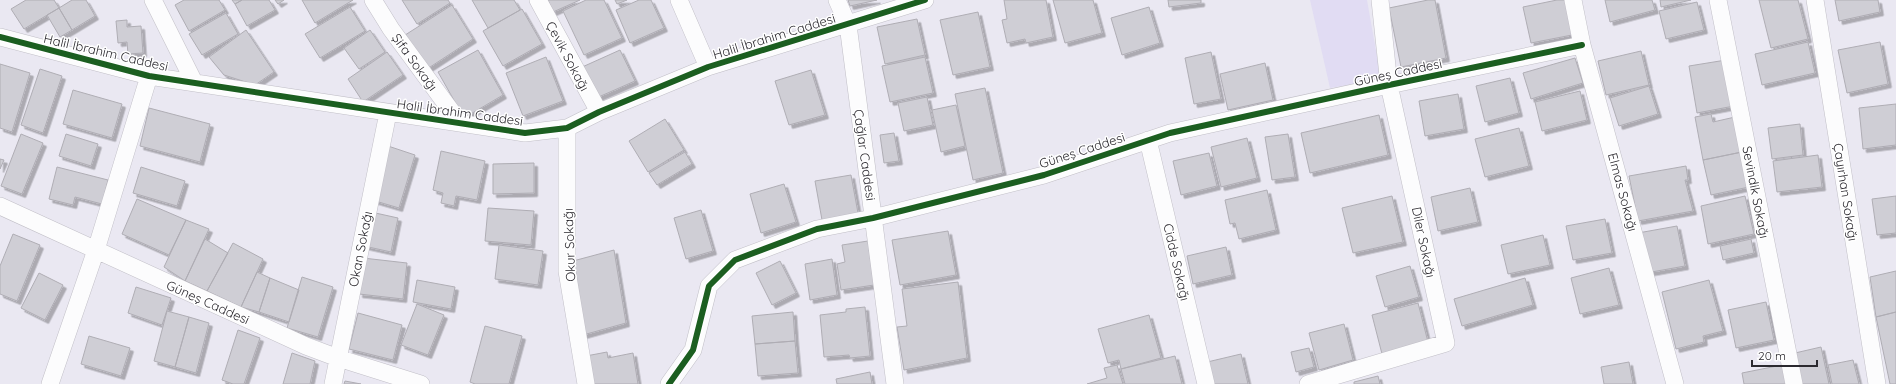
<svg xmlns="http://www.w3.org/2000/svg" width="1896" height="384" viewBox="0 0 1896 384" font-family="Quicksand,sans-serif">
  <defs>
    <filter id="shadow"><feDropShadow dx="3.5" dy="3.5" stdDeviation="0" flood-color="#0004"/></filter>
  </defs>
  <rect width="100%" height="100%" fill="#eae8f2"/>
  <path fill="#e1dcf3" d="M 1310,0 L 1367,0 L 1381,79 L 1330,88 Z"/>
  <path fill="#cfced5" stroke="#afadb4" filter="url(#shadow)" d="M 26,0 L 54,0 L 59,8 L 24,29 L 11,9 Z
    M 72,0 L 86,0 L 95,16 L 72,30 L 59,8 Z
    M 184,0 L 219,0 L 225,10 L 189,31 L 175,5 Z
    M 232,0 L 242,0 L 235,4 Z
    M 242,0 L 269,0 L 275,10 L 247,26 L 235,4 Z
    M 275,0 L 284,0 L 278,4 Z
    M 302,0 L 353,0 L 315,23 Z
    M 402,0 L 448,0 L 450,3 L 417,24 Z
    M 472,0 L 514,0 L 520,10 L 488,28 Z
    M 548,0 L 580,0 L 553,12 Z
    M 586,0 L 604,0 L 622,38 L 584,55 L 563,11 Z
    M 615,0 L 627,0 L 617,4 Z
    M 639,0 L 651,0 L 664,28 L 630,43 L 616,10 Z
    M 848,0 L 877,0 L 850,6 Z
    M 1004,0 L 1046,0 L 1053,37 L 1026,43 L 1025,39 L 1007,43 L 1002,20 L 1007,19 Z
    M 1053,0 L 1093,0 L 1102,33 L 1065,43 Z
    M 1168,0 L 1201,0 L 1201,3 L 1169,7 Z
    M 1428,0 L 1435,0 L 1446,58 L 1401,67 L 1389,8 Z
    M 1557,0 L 1565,0 L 1572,35 L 1531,43 L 1523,7 Z
    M 1605,0 L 1652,0 L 1655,10 L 1610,22 Z
    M 1660,0 L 1691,0 L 1661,7 Z
    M 1759,0 L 1798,0 L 1808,39 L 1771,48 Z
    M 1835,0 L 1878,0 L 1880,12 L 1839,21 Z
    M 1697,2 L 1704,30 L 1666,39 L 1659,11 Z
    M 452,5 L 473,39 L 424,71 L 402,37 Z
    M 350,7 L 365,31 L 320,58 L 305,34 Z
    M 1149,7 L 1160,43 L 1122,55 L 1111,18 Z
    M 59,8 L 72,30 L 60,37 L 47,15 Z
    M 522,9 L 542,44 L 503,66 L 483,31 Z
    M 978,12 L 990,67 L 953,75 L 940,20 Z
    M 226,13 L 238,34 L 202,55 L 189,34 Z
    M 917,19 L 925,55 L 885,64 L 877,27 Z
    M 127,20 L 127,27 L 141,26 L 143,53 L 128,54 L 127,42 L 118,43 L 116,21 Z
    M 246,30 L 274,72 L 255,85 L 224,75 L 209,57 Z
    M 370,30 L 385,52 L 359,69 L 344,48 Z
    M 1808,42 L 1815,73 L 1762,85 L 1755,54 Z
    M 1880,42 L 1888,84 L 1847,93 L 1838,50 Z
    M 478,50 L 503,95 L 464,118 L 438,72 Z
    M 620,50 L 635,81 L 594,99 L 580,68 Z
    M 1641,51 L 1649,85 L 1606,95 L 1598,61 Z
    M 387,52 L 403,75 L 363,102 L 348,79 Z
    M 1211,52 L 1221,99 L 1194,104 L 1185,58 Z
    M 546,57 L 563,101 L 523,116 L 506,73 Z
    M 925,57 L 933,93 L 890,102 L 882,66 Z
    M 1575,58 L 1583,83 L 1531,99 L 1523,73 Z
    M 1726,60 L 1734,106 L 1697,113 L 1689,66 Z
    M 1265,63 L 1273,100 L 1228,110 L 1220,74 Z
    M 0,64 L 30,73 L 12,132 L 0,128 Z
    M 40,69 L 62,76 L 43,133 L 21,125 Z
    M 811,70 L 825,115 L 789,125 L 775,81 Z
    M 1510,78 L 1519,113 L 1485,122 L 1476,86 Z
    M 1649,86 L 1658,114 L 1619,126 L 1610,98 Z
    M 985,88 L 1003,173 L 973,180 L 955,94 Z
    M 73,90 L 122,104 L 112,138 L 63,124 Z
    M 1580,91 L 1587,120 L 1542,131 L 1535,102 Z
    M 1458,94 L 1464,129 L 1425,136 L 1419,101 Z
    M 927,97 L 933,125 L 904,131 L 898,103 Z
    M 1896,104 L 1896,145 L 1863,149 L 1859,108 Z
    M 956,105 L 965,146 L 941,152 L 932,110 Z
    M 149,108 L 210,124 L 200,162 L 140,146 Z
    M 1711,114 L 1713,122 L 1735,117 L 1742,152 L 1703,160 L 1695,117 Z
    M 1379,115 L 1388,155 L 1310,173 L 1301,133 Z
    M 665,119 L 684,150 L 648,172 L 629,141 Z
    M 1800,124 L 1803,155 L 1772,159 L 1768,128 Z
    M 1519,128 L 1529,166 L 1485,177 L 1475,139 Z
    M 894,133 L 899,161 L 884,163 L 880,135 Z
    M 21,134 L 43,143 L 22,194 L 1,186 Z
    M 66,134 L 98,144 L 91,166 L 59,156 Z
    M 1288,134 L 1295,177 L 1272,180 L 1265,137 Z
    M 1247,138 L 1257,178 L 1221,187 L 1211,147 Z
    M 388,146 L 415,155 L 399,208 L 372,200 Z
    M 441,151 L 485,161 L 477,200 L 456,196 L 454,206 L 441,203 L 443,193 L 433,190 Z
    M 685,152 L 692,164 L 657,185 L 649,173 Z
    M 1742,152 L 1749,187 L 1711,195 L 1703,160 Z
    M 1209,153 L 1217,186 L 1181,195 L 1173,161 Z
    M 1818,155 L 1822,187 L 1777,192 L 1773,161 Z
    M 0,159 L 4,160 L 0,169 Z
    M 534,163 L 534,193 L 493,194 L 493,164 Z
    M 1686,166 L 1688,180 L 1685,180 L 1693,211 L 1638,221 L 1629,176 Z
    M 57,167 L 108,180 L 102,204 L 75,197 L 73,205 L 49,199 Z
    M 141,167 L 185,181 L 177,206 L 133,193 Z
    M 851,175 L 858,213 L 822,220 L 815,181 Z
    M 784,184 L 796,222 L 761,233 L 750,194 Z
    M 1470,188 L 1478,222 L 1438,231 L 1431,197 Z
    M 1267,190 L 1276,230 L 1239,239 L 1235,223 L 1230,224 L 1225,200 Z
    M 1392,196 L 1403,242 L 1353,253 L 1342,208 Z
    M 1745,196 L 1754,234 L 1708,244 L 1701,206 Z
    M 1896,196 L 1896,233 L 1877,235 L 1872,199 Z
    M 137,199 L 186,220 L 169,255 L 122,234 Z
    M 488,208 L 534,211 L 531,245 L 485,241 Z
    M 701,210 L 713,251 L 686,259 L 674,218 Z
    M 371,212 L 398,218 L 391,252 L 364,246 Z
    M 1605,219 L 1612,253 L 1573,260 L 1566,226 Z
    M 186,220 L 209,229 L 185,281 L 164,267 Z
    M 1677,226 L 1685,266 L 1646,273 L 1638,233 Z
    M 948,231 L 956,275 L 900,285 L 892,240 Z
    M 13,234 L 40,245 L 17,301 L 0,294 L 0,266 Z
    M 1543,235 L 1550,265 L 1508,274 L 1501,245 Z
    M 205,239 L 228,253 L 207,291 L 185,281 Z
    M 1751,239 L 1754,253 L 1723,260 L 1720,246 Z
    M 868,241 L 874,285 L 841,290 L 837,264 L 845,262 L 842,245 Z
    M 233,243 L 263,259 L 241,307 L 207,291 Z
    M 499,245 L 543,251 L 538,285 L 495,279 Z
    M 1226,247 L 1232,275 L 1193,284 L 1187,256 Z
    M 614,250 L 626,323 L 583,335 L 573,261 Z
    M 363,258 L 407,263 L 403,299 L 359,294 Z
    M 832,259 L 837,295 L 810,300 L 805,264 Z
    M 780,261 L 796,293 L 772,305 L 756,273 Z
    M 1410,266 L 1419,297 L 1385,307 L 1376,276 Z
    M 1609,268 L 1619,305 L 1580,314 L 1571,278 Z
    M 1896,271 L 1896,312 L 1876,317 L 1870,277 Z
    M 257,272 L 270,278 L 259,312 L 241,307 Z
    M 39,273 L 63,285 L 45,320 L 21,308 Z
    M 302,277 L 333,287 L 318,337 L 287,328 Z
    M 270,278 L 299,290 L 289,322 L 259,312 Z
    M 1525,278 L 1533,305 L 1462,326 L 1454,299 Z
    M 417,280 L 455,287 L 451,309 L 413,302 Z
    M 1709,280 L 1723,331 L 1703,336 L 1704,342 L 1676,349 L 1662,292 Z
    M 958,282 L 967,358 L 904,370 L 897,327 L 907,326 L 902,289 Z
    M 136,287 L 171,298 L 162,325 L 128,313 Z
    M 1766,302 L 1774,340 L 1736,348 L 1728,310 Z
    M 1418,303 L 1428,342 L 1382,354 L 1372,315 Z
    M 417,304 L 444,315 L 428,355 L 401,345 Z
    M 865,307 L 870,356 L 850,358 L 849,355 L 824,357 L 820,315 L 846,312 L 846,309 Z
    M 167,311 L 189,317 L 175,367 L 154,361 Z
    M 793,312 L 795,341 L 755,344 L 752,316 Z
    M 1896,312 L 1896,384 L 1890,384 L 1876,317 Z
    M 358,313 L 402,325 L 393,360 L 349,349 Z
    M 1149,315 L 1161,358 L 1121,369 L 1119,360 L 1108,363 L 1098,329 Z
    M 189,317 L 209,323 L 196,373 L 175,367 Z
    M 1344,324 L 1353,360 L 1319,370 L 1309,333 Z
    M 485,326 L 522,336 L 509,384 L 475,384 L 470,382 Z
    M 238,330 L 260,338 L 244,384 L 233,384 L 222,380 Z
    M 89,336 L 130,348 L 121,376 L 81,364 Z
    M 795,341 L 798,373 L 758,376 L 755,344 Z
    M 1821,347 L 1829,384 L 1801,384 L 1795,353 Z
    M 1309,348 L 1314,367 L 1296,372 L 1291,352 Z
    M 607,352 L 608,358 L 633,353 L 638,384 L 592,384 L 586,356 Z
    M 292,353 L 315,361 L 310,384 L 283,384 Z
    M 1241,354 L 1248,384 L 1209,384 L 1203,363 Z
    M 1175,356 L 1182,384 L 1125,384 L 1121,369 Z
    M 1853,360 L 1859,384 L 1832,384 L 1828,365 Z
    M 1629,362 L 1633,384 L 1604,384 L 1601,367 Z
    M 1117,365 L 1123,384 L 1087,384 L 1107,378 L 1104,368 Z
    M 1782,365 L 1786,384 L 1744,384 L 1742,373 Z
    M 870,372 L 872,384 L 837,384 L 836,379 Z
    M 1378,376 L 1380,384 L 1354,384 L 1354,382 Z
    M 345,381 L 361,384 L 344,384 Z"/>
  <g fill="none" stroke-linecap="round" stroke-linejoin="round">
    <g stroke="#c1bfc7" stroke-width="18">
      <path id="minor" d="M 153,0 L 194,82
        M 373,0 L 391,29 L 460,123
        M 538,0 L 599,112
        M 679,0 L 708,67
        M 837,0 L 848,25 L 895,384
        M 1573,0 L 1582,45 L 1675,384
        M 1718,0 L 1794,384
        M 1815,0 L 1877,384
        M 0,37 L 149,76 L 525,133 L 567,128 L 599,112 L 708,67 L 925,0
        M 567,128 L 567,271 L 586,384
        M 1148,140 L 1206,384
        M 0,206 L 306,346 L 338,358 L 421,384
        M 50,384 L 96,250 L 149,76
        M 333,384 L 388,113
        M 669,384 L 693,350 L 709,286 L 735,260 L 817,229 L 873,218 L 1044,175 L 1170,133 L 1389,85 L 1582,45
        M 1308,384 L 1446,343 L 1389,85 L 1380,0"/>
    </g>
    <use href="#minor" stroke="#fcfcfd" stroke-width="17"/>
    <g stroke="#fff" stroke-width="8">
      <path id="cycleway" d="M 0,37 L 149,76 L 525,133 L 567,128 L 599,112 L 708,67 L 925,0
        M 669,384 L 693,350 L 709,286 L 735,260 L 817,229 L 873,218 L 1044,175 L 1170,133 L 1389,85 L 1582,45"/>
    </g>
    <use href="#cycleway" stroke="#1b5e20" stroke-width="6"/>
  </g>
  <g text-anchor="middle" stroke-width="3" stroke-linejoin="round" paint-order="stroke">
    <g font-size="13" fill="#2b292f" stroke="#fff">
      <text transform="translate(774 36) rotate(-17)" y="5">Halil İbrahim Caddesi</text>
      <text transform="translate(106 52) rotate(13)" y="5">Halil İbrahim Caddesi</text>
      <text transform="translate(568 56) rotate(62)" y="5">Çevik Sokağı</text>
      <text transform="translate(415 62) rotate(54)" y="5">Şifa Sokağı</text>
      <text transform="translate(1398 72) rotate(-12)" y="5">Güneş Caddesi</text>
      <text transform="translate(460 112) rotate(8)" y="5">Halil İbrahim Caddesi</text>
      <text transform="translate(1082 150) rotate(-18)" y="5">Güneş Caddesi</text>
      <text transform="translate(865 155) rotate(82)" y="5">Çağlar Caddesi</text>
      <text transform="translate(1623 192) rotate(75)" y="5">Elmas Sokağı</text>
      <text transform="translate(1756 192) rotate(79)" y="5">Sevindik Sokağı</text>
      <text transform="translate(1846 192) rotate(81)" y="5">Çayırhan Sokağı</text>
      <text transform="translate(1424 242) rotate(78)" y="5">Diler Sokağı</text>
      <text transform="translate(569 245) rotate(-92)" y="5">Okur Sokağı</text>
      <text transform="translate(360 249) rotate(-79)" y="5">Okan Sokağı</text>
      <text transform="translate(1177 262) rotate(77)" y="5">Cidde Sokağı</text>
      <text transform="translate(208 302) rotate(24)" y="5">Güneş Caddesi</text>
    </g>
  </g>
  <path d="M1752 360v6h65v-6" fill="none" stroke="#2b292f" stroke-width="2"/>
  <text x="1758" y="360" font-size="12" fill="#2b292f" stroke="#ffffff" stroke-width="3" paint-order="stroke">20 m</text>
</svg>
